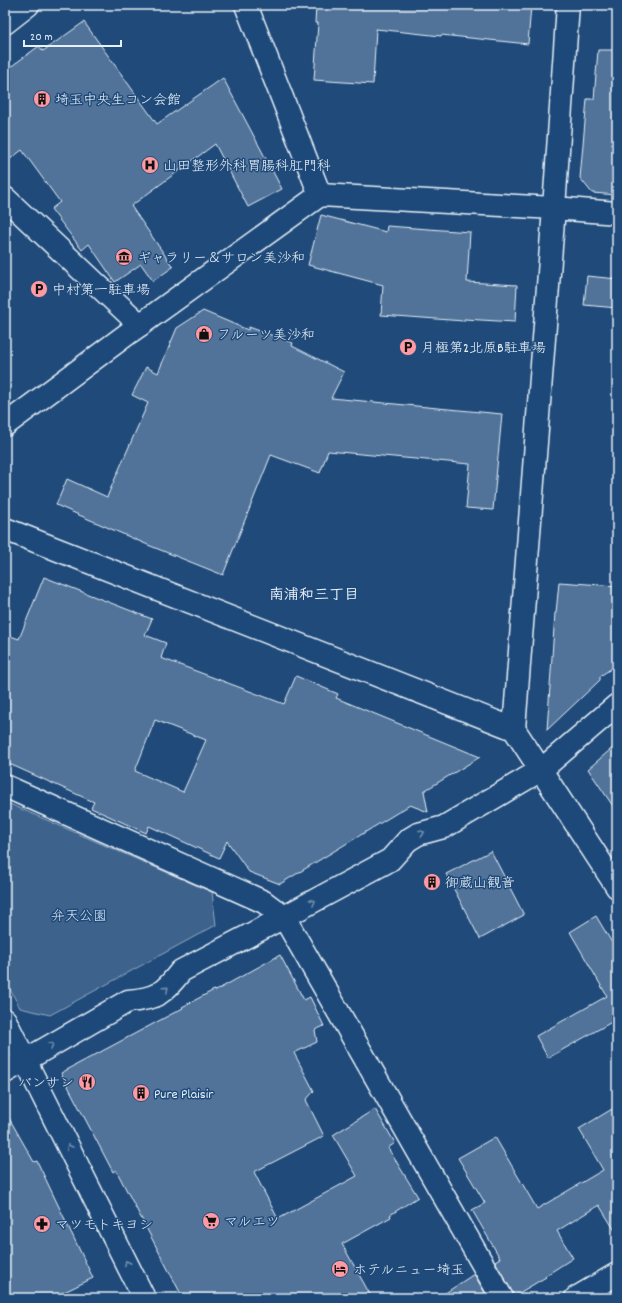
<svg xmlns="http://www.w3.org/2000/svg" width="622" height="1303" viewBox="0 0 622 1303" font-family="Dekko,'Klee One',sans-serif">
  <rect width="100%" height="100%" fill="#1f4a7a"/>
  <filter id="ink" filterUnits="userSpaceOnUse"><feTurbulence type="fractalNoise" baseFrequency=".025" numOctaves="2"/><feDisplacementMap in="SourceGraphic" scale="8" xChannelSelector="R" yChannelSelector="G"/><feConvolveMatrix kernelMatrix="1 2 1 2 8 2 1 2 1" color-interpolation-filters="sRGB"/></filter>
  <g filter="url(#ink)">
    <path fill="#3c628c" stroke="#92aac2" d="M 5,802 L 212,892 L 216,925 L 50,1015 L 20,1008 L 5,980 Z"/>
    <path fill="#517399" stroke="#e8f1f8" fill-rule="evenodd" d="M 316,5 L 531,5 L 528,44 L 441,35 L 441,36 L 376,29 L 373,84 L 314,80 L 318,23 L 315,23 Z
      M 84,22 L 157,124 L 223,78 L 282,189 L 248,207 L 215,144 L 131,206 L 173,267 L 153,281 L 141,264 L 115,282 L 89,244 L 82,250 L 51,209 L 60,202 L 22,150 L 5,163 L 5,71 L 39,46 L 43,51 Z
      M 598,50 L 617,50 L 617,195 L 592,193 L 580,178 L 587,99 L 594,99 Z
      M 321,215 L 386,232 L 387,226 L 470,232 L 467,282 L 517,285 L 515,322 L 464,319 L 464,321 L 381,315 L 383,285 L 308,265 Z
      M 587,276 L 617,279 L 617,308 L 584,305 Z
      M 203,311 L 248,330 L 249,327 L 293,343 L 292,346 L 344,372 L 331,398 L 502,414 L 493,510 L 466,508 L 470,464 L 328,451 L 320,473 L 271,455 L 223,575 L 148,545 L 56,505 L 67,479 L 107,497 L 148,403 L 132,395 L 146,367 L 158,373 L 177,328 Z
      M 44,577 L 152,619 L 145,635 L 166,643 L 161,658 L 284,704 L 296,676 L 338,694 L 336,698 L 480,757 L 424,791 L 428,812 L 410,805 L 280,884 L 249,872 L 227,841 L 219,858 L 149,826 L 146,833 L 91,808 L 94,802 L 5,762 L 5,634 L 19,639 ZM 155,720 L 206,740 L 183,792 L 135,771 Z
      M 559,582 L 617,586 L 617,665 L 600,676 L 600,680 L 547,730 L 555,613 L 556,613 Z
      M 617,744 L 617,812 L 588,769 Z
      M 491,851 L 524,915 L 480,939 L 446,874 Z
      M 596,916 L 617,951 L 617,1019 L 548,1058 L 536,1036 L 607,996 L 570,932 Z
      M 280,955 L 304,1000 L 310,997 L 324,1026 L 315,1030 L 317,1042 L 294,1053 L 314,1091 L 306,1100 L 324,1136 L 254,1172 L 278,1219 L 357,1176 L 333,1135 L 375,1109 L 395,1143 L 388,1148 L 418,1197 L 390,1215 L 391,1217 L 342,1244 L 372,1298 L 183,1298 L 116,1170 L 113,1172 L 61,1073 L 183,1008 L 182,1007 L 214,990 L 215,991 Z
      M 617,1106 L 617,1234 L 599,1205 L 557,1231 L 573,1258 L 545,1276 L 546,1277 L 514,1296 L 495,1261 L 500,1258 L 472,1210 L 485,1203 L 458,1158 L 495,1137 L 537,1209 L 603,1170 L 579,1129 Z
      M 5,1111 L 34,1162 L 37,1161 L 93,1278 L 52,1298 L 5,1298 Z
      M 474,1274 L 488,1298 L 438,1298 Z"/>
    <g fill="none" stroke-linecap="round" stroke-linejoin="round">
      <g stroke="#e8f1f8" stroke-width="25">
        <path id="minor" d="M 246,5 L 320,195
          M 5,198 L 140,325
          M 554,208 L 617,213
          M 514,729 L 554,208 L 568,5
          M 5,786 L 264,902 L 284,917 L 502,1298
          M 5,1020 L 144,1298
          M 5,1072 L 128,1001 C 157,999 164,993 181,971 L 284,917 L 390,860 L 408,840 L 418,834 L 444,827 L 541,770 L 617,705"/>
      </g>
      <g stroke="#e8f1f8" stroke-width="25">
        <path id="tertiary" d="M 5,23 L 28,5
          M 5,425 L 126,335 L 320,195 L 554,208
          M 5,529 L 514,729 L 617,887
          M 576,1298 L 617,1274"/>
      </g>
      <use href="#minor" stroke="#1f4a7a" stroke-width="22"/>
      <use href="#tertiary" stroke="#1f4a7a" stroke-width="22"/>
    </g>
    <defs><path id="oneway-chevron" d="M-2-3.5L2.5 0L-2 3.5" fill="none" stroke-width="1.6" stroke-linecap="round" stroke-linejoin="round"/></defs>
    <g stroke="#6f8dac">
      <use href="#oneway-chevron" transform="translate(422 833) rotate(-21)"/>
      <use href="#oneway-chevron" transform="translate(313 902) rotate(-29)"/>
      <use href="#oneway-chevron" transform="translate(166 989) rotate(-42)"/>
      <use href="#oneway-chevron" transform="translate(51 1045) rotate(-30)"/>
      <use href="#oneway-chevron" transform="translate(69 1147) rotate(-116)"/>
      <use href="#oneway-chevron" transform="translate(127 1263) rotate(-116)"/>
    </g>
  </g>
  <defs>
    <g id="building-disc" transform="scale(0.9)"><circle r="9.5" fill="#ff9aa2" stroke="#1f4a7a"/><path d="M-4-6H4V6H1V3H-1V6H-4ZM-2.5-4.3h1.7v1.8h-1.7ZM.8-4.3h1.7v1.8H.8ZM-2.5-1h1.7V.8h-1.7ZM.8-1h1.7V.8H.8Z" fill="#111"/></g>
    <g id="hospital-disc" transform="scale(0.9)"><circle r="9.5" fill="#ff9aa2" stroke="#1f4a7a"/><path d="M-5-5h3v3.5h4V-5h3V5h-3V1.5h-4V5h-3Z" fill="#111"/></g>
    <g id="museum-disc" transform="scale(0.9)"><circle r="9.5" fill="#ff9aa2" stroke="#1f4a7a"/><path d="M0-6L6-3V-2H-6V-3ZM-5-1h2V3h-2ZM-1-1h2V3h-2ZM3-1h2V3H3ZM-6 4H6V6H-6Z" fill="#111"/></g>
    <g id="parking-disc" transform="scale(0.9)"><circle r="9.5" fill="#ff9aa2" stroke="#1f4a7a"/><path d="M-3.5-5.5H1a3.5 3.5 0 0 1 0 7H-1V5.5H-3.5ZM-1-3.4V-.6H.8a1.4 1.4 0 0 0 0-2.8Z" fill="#111"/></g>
    <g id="shop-disc" transform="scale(0.9)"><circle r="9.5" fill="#ff9aa2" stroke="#1f4a7a"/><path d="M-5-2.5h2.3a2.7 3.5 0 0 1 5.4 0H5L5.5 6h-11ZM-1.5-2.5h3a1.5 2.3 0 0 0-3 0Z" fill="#111"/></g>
    <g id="restaurant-disc" transform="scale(0.9)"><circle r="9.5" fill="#ff9aa2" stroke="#1f4a7a"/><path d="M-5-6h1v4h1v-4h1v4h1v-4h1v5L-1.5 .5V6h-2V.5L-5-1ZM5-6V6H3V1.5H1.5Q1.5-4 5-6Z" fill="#111"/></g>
    <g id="supermarket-disc" transform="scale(0.9)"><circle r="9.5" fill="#ff9aa2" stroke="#1f4a7a"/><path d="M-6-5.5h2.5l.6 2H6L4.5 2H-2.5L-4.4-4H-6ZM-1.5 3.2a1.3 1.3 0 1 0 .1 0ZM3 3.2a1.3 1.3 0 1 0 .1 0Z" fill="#111"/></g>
    <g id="pharmacy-disc" transform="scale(0.9)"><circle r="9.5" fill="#ff9aa2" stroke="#1f4a7a"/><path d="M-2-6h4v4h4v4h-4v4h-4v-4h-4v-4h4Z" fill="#111"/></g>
    <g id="hotel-disc" transform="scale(0.9)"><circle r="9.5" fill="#ff9aa2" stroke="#1f4a7a"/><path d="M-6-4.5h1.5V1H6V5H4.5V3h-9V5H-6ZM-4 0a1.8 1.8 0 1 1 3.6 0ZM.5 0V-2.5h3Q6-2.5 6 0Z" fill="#111"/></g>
  </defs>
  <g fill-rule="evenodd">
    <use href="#building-disc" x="42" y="99"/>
    <use href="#hospital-disc" x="150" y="165"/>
    <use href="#museum-disc" x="124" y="257"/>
    <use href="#parking-disc" x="39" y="289"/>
    <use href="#shop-disc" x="204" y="334"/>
    <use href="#parking-disc" x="408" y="347"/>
    <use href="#building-disc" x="432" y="882"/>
    <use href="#restaurant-disc" x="87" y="1082"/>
    <use href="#building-disc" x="141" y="1093"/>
    <use href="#supermarket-disc" x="211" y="1221"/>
    <use href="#pharmacy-disc" x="42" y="1224"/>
    <use href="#hotel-disc" x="340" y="1269"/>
  </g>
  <g text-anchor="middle" stroke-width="3" stroke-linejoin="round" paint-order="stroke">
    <g font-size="14" fill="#e8f1f8" stroke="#1f4a7a" text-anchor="start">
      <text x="55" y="104">埼玉中央生コン会館</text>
      <text x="163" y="170">山田整形外科胃腸科肛門科</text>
      <text x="137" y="262">ギャラリー＆サロン美沙和</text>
      <text x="52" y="294">中村第一駐車場</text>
      <text x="217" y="339">フルーツ美沙和</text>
      <text x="421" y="352">月極第2北原B駐車場</text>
      <text x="445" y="887">御蔵山観音</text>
      <text x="74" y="1087" text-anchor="end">バンサン</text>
      <text x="154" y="1098">Pure Plaisir</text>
      <text x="224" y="1226">マルエツ</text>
      <text x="55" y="1229">マツモトキヨシ</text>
      <text x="353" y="1274">ホテルニュー埼玉</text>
    </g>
    <g font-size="14" fill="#d7e3ed" stroke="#1f4a7a">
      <text x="79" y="920">弁天公園</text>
    </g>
    <g font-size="15" font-weight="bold" fill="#e8f1f8" stroke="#1f4a7a">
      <text x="314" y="599">南浦和三丁目</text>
    </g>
  </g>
  <rect width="622" height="1303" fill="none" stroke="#1f4a7a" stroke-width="20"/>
  <rect x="10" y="10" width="602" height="1283" fill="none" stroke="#e8f1f8" stroke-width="1.5" filter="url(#ink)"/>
  <path d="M24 40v6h97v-6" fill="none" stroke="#e8f1f8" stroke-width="2"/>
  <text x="30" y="40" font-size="12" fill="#e8f1f8" stroke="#1f4a7a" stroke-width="3" paint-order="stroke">20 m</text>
</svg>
